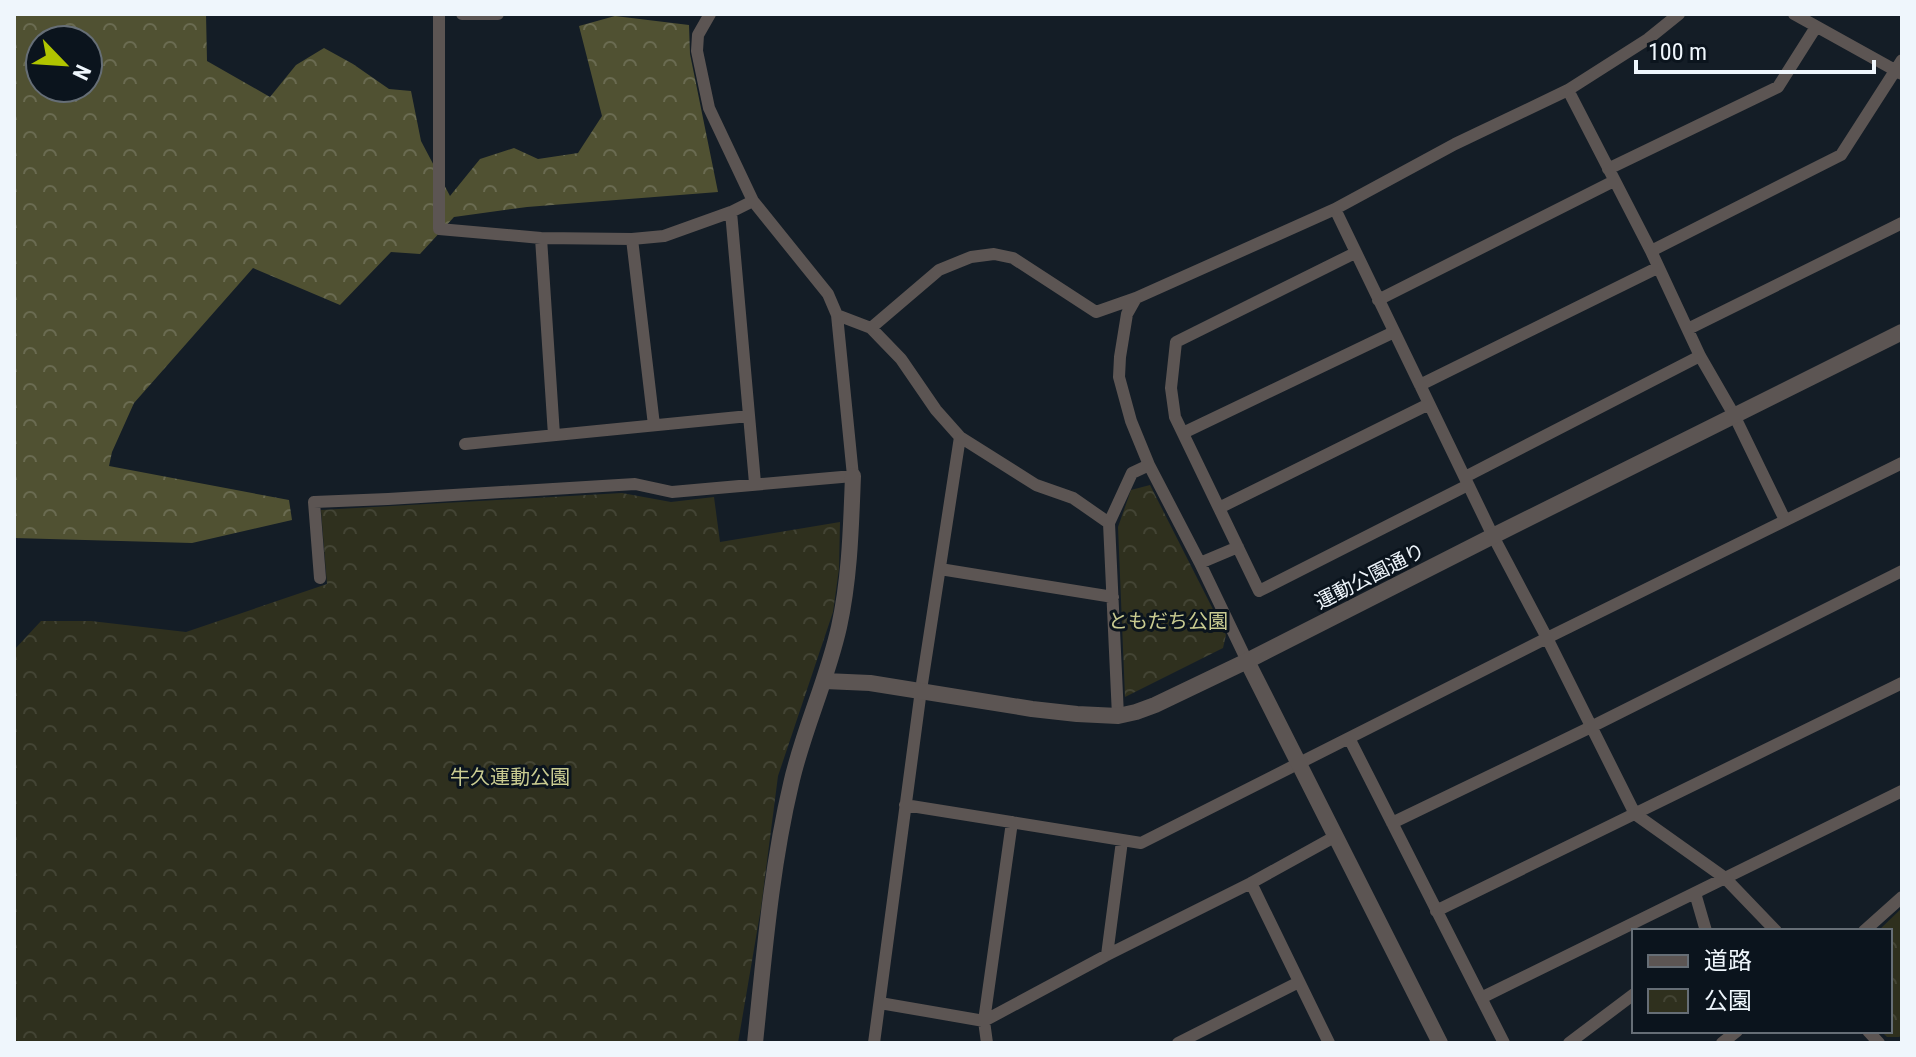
<svg xmlns="http://www.w3.org/2000/svg" width="1916" height="1057" viewBox="0 0 1916 1057" font-family="'Roboto Condensed','Noto Sans JP',sans-serif">
  <defs>
    <pattern id="forest-crowns" width="20" height="18" patternUnits="userSpaceOnUse" patternTransform="scale(2)"><rect width="20" height="18" fill="#505132"/><path d="M2 6a3 3 0 1 1 6 0M12 15a3 3 0 1 1 6 0" fill="none" stroke="#6a6b51"/></pattern>
    <pattern id="park-crowns" width="20" height="18" patternUnits="userSpaceOnUse" patternTransform="scale(2)"><rect width="20" height="18" fill="#2f301e"/><path d="M2 6a3 3 0 1 1 6 0M12 15a3 3 0 1 1 6 0" fill="none" stroke="#434434"/></pattern>
  </defs>
  <rect width="100%" height="100%" fill="#141d26"/>
  <path fill="url(#forest-crowns)" fill-rule="evenodd" d="M 14,14 L 206,14 L 207,61 L 270,97 L 296,65 L 324,48 L 353,64 L 389,89 L 411,91 L 421,141 L 450,196 L 480,159 L 514,148 L 538,159 L 578,153 L 602,116 L 579,26 L 615,16 L 689,25 L 690,54 L 718,192 L 527,207 L 454,217 L 420,254 L 391,252 L 340,305 L 253,268 L 134,403 L 112,452 L 109,466 L 289,500 L 292,520 L 192,543 L 14,538 ZM 40,40 L 88,40 L 88,88 L 40,88 Z"/>
  <path fill="url(#park-crowns)" d="M 1150,485 L 1226,635 L 1223,648 L 1125,697 L 1118,527 L 1131,490 Z
    M 622,493 L 671,502 L 714,497 L 720,542 L 840,522 L 839,569 L 833,612 L 778,776 L 761,908 L 738,1043 L 14,1043 L 14,650 L 41,621 L 91,621 L 186,632 L 327,584 L 321,510 Z
    M 1902,908 L 1902,1035 L 1899,1037 L 1887,1037 L 1881,1031 L 1890,1031 L 1890,931 L 1878,931 Z"/>
  <g fill="none" stroke-linecap="round" stroke-linejoin="round">
    <path stroke="#5c5553" stroke-width="12" d="M 439,14 L 439,229 L 541,238 L 632,239 L 664,236 L 731,212 L 753,201
      M 462,14 L 498,14
      M 1794,14 L 1902,74
      M 1568,90 L 1651,251 L 1700,356 L 1734,415 L 1785,520
      M 1608,169 L 1778,87 L 1816,27
      M 1335,209 L 1493,536 L 1547,638 L 1635,814 L 1725,878 L 1776,931
      M 731,212 L 755,483
      M 541,238 L 554,435
      M 632,239 L 654,425
      M 1651,251 L 1841,155 L 1902,60
      M 1355,253 L 1176,342 L 1171,388 L 1175,417 L 1259,591 L 1468,485
      M 1136,298 L 1127,314 L 1120,357 L 1119,377 L 1131,421 L 1149,465 L 1200,563 L 1247,661
      M 1378,300 L 1614,181
      M 837,315 L 871,328 L 939,270 L 971,257 L 994,254 L 1013,258 L 1096,312 L 1136,298 L 1335,209 L 1455,144 L 1568,90 L 1648,39 L 1679,14
      M 871,328 L 901,359 L 936,410 L 960,437 L 1036,485 L 1073,498 L 1109,523
      M 1688,329 L 1902,223
      M 1420,385 L 1657,268
      M 1183,433 L 1394,332
      M 465,444 L 749,416
      M 1465,477 L 1700,356
      M 1219,508 L 1429,404
      M 1200,563 L 1238,547
      M 940,569 L 1113,597
      M 320,578 L 314,502 L 388,499 L 635,484 L 672,492 L 853,476 L 837,315 L 828,294 L 753,201 L 709,108 L 697,51 L 698,35 L 710,14
      M 1118,716 L 1109,523 L 1132,473 L 1149,465
      M 1349,738 L 1504,1043
      M 905,805 L 1141,843 L 1547,638 L 1902,463
      M 1392,823 L 1591,727 L 1902,571
      M 1251,883 L 1329,1043
      M 1695,893 L 1706,931
      M 1436,911 L 1902,683
      M 1864,931 L 1902,897
      M 1107,955 L 1122,841
      M 1481,998 L 1902,791
      M 880,1003 L 984,1021 L 1107,955 L 1251,883 L 1336,836
      M 1868,1031 L 1879,1043
      M 874,1043 L 921,690 L 960,437
      M 987,1043 L 984,1021 L 1012,822
      M 1178,1043 L 1299,982
      M 1569,1043 L 1634,994
      M 1722,1043 L 1737,1031"/>
    <path stroke="#5c5553" stroke-width="16" d="M 1247,661 L 1440,1043
      M 825,681 L 870,683 L 1032,709 L 1077,714 L 1118,716 L 1136,712 L 1155,705 L 1247,661 L 1493,536 L 1902,332
      M 755,1043 C 764,957 771,868 791,784 C 803,730 827,681 839,627 C 850,577 851,526 853,476"/>
  </g>
  <g text-anchor="middle" stroke-width="6" stroke-linejoin="round" paint-order="stroke">
    <g font-size="20" fill="#eff6fc" stroke="#0b141d">
      <text transform="translate(1370 576) rotate(-27)" y="7">運動公園通り</text>
    </g>
    <g font-size="20" fill="#cacc91" stroke="#0b141d">
      <text x="1168" y="628">ともだち公園</text>
      <text x="510" y="784">牛久運動公園</text>
    </g>
  </g>
  <rect width="1916" height="1057" fill="none" stroke="#eff6fc" stroke-width="32"/>
  <rect x="1632" y="929" width="260" height="104" fill="#0b141d" stroke="#666e76" stroke-width="2"/>
  <rect x="1648" y="955" width="40" height="12" fill="#5c5553" stroke="#666e76" stroke-width="2"/>
  <text x="1704" y="969" font-size="24" fill="#eff6fc">道路</text>
  <rect x="1648" y="989" width="40" height="24" fill="url(#park-crowns)" stroke="#666e76" stroke-width="2"/>
  <text x="1704" y="1009" font-size="24" fill="#eff6fc">公園</text>
  <g transform="translate(64 64) rotate(115)"><circle r="38" fill="#0b141d" stroke="#666e76" stroke-width="2"/>
  <path d="M0-6L14 30L0 20L-14 30Z" fill="#b1c500"/>
  <text y="-12" font-size="22" font-weight="bold" text-anchor="middle" fill="#eff6fc">N</text>
  </g>
  <path d="M1636 60v12h238v-12" fill="none" stroke="#eff6fc" stroke-width="4"/>
  <text x="1648" y="60" font-size="24" fill="#eff6fc" stroke="#0b141d" stroke-width="6" paint-order="stroke">100 m</text>
</svg>
